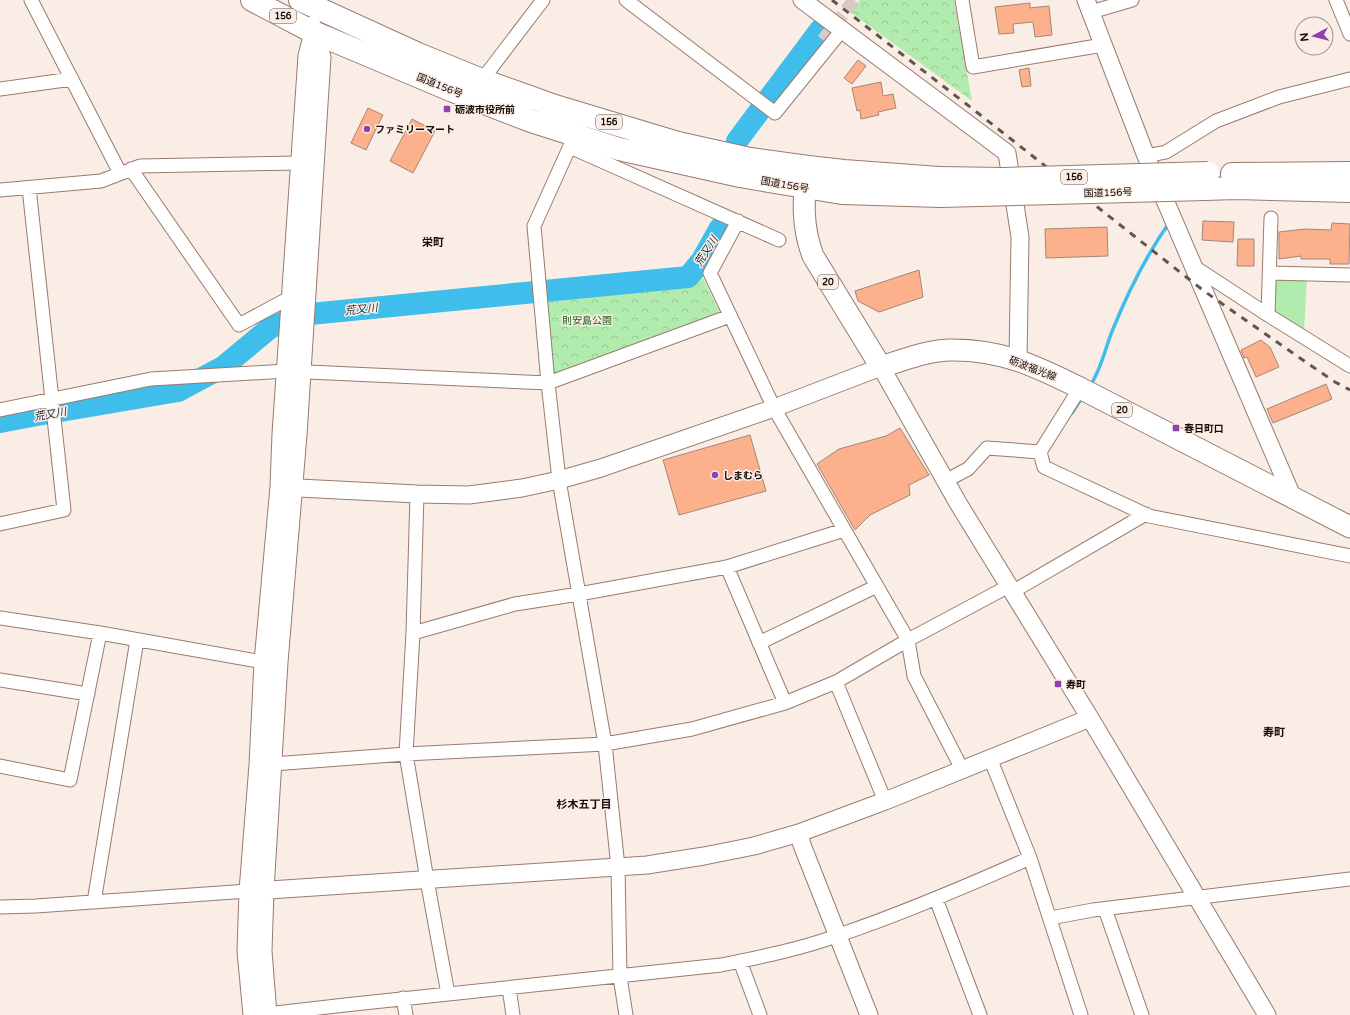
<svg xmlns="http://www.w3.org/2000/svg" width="1350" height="1015" viewBox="0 0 1350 1015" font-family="'Varela Round','Noto Sans JP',sans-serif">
  <defs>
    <pattern id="park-crowns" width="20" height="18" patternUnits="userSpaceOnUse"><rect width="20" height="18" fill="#b1ebad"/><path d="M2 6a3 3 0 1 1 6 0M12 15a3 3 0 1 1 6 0" fill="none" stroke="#97c893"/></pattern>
  </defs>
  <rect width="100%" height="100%" fill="#faede6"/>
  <path fill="#b1ebad" d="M 1280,276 L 1307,277 L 1304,332 L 1274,315 L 1275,280 Z"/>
  <path fill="url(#park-crowns)" d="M 860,0 L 954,0 L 972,101 L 852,13 Z
    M 695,262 L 720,313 L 551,378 L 543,284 L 678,271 Z"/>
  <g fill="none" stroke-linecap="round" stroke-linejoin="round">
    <path stroke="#3fbdeb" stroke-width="3.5" d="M 1090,386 C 1102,368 1105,348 1113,329 C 1128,292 1146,256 1169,223
      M 1072,413 L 1083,396"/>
    <path stroke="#3fbdeb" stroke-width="22" d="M 737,141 L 820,30
      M 0,422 L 37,415 L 178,391 L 223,367 L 270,328 L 300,315 L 688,277 L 702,260 L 720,228"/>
  </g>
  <path fill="#fcb18c" stroke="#a48677" d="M 1030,3 L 1030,8 L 1049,6 L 1052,35 L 1035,37 L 1033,22 L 1013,24 L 1014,33 L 999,34 L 995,7 Z
    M 858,60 L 866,66 L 852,84 L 844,78 Z
    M 1029,68 L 1031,86 L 1022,87 L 1019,70 Z
    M 881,82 L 883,96 L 893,94 L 896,108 L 878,112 L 879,115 L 861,119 L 860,110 L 857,111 L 852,88 Z
    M 368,108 L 383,115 L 366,150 L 351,143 Z
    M 412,119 L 435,131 L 413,173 L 390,161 Z
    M 1203,221 L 1234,222 L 1233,242 L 1202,240 Z
    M 1332,223 L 1350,224 L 1349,264 L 1330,264 L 1330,259 L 1301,259 L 1301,256 L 1279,259 L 1279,232 L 1305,229 L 1331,230 Z
    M 1107,227 L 1108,256 L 1046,258 L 1045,229 Z
    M 1238,239 L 1254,239 L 1254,266 L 1237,266 Z
    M 919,270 L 923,297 L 879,312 L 858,301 L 855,291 Z
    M 1261,340 L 1270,347 L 1279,367 L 1256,377 L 1247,357 L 1244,358 L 1241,350 Z
    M 1326,384 L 1332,399 L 1273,423 L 1267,409 Z
    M 900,428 L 929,475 L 909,485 L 910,495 L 870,515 L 855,530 L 817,464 L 839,449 L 886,436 Z
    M 750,435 L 766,491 L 679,515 L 663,460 Z"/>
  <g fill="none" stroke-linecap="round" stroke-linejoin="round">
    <path stroke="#d8cbc4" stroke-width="13" stroke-dasharray="13 6" stroke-linecap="butt" d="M 823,40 L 854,0"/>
    <g stroke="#997b6d" stroke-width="15">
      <path id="minor" d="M 31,0 L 120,173
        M 626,0 L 775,113 L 842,30
        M 962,0 L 973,67 L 1103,45
        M 1336,0 L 1350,34
        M 1091,12 L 1132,0
        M 482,80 L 543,0
        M 0,89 L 72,79
        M 575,135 L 534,226 L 548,383 L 559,480 L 605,744 L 618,867 L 620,977 L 626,1015
        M 570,147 L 779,240
        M 1146,156 L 1166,152 L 1216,121 L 1279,97 L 1350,79
        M 131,169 L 239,325 L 291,297
        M 0,190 L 101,181 L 140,166 L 300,163
        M 738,221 L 710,273 L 774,408 L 908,640 L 914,676 L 962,769
        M 1193,266 L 1268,315 L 1350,366
        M 1270,273 L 1350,275
        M 1268,315 L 1271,218
        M 1080,388 L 1040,452 L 1044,467 L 1149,516 L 1350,556
        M 0,410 L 151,379 L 286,371 L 548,383 L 730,316
        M 945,481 L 968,469 L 987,448 L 1040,452
        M 417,494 L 413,633 L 406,754 L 427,880 L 448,994
        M 0,524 L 64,510 L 29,188
        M 727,567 L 785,703
        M 1012,592 L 1146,514
        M 0,618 L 100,633 L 263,662
        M 413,633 L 515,604 L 579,594 L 727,567 L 844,530
        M 759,643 L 877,586
        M 0,680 L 88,694
        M 836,682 L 885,801
        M 990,758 L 1030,858 L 1081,1015
        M 273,764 L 406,754 L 605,744 L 692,729 L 785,703 L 836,682 L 908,640 L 1009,586
        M 0,766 L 70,780 L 100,633
        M 936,899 L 980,1015
        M 94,902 L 137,640
        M 0,907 L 36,906 L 248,891
        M 1105,909 L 1142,1015
        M 1050,918 L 1093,910 L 1350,879
        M 740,961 L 760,1015
        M 509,988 L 513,1015
        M 403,998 L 406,1015
        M 258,1015 L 354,1004 L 721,965 C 761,957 801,949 839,935 C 904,913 967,886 1030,858"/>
    </g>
    <g stroke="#997b6d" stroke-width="19">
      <path id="tertiary" d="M 802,0 L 1007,153 L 1020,237 L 1018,360
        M 1086,0 L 1146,156 L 1292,496
        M 279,487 L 417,494 L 469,495 L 522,488 L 559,480 L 601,468 L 774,408 L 881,367 L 958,503 L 1090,718 L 1267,1015
        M 799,833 L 802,845 L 869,1015
        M 254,891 L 647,865 L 704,856 L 754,846 L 799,833 L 885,801 L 1090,718
        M 252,1015 L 246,951 L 248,891 L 258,765 L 263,662 L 279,487 L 281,434 L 307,56 L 313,32
        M 268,1015 L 263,951 L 265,890 L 279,662 L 298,435 L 322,57 L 312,25"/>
    </g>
    <g stroke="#997b6d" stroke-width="23">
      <path id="primary" d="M 807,171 C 803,201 802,227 813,256 L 881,367 C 903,360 926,351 949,350 C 1001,349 1036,366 1080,388 L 1350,527"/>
    </g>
    <g stroke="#997b6d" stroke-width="24">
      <path id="trunk" d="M 252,0 L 313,32 L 453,91 L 531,121 L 619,149 L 740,176 L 805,187 L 842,193 L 940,196
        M 300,0 L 418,54 L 482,80 L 555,106 L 678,143 L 750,159 L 808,167 L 844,171 L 939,178
        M 1232,174 L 1350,173
        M 1205,189 L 1236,188 L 1350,191"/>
    </g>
    <use href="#minor" stroke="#fff" stroke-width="13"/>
    <use href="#tertiary" stroke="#fff" stroke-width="17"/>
    <use href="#primary" stroke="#fff" stroke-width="21"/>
    <use href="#trunk" stroke="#fff" stroke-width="22"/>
    <path stroke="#615550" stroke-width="3" stroke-dasharray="7 7" stroke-linecap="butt" d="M 832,0 L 983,117 L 1204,291 L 1297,356 L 1335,382 L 1350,390"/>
    <g stroke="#997b6d" stroke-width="24" stroke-linecap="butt">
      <path id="trunk-bridge" d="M 939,178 L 1003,179 L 1208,173
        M 940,196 L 1205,189"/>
    </g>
    <use href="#trunk-bridge" stroke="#fff" stroke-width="22"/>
  </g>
  <g fill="#9141b0" stroke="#faede6" stroke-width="1.5">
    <rect x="443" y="105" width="8" height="8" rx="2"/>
    <circle cx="367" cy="129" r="4"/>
    <rect x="1172" y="424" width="8" height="8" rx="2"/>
    <circle cx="715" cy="475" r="4"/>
    <rect x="1054" y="680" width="8" height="8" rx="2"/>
  </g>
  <g text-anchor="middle" stroke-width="3" stroke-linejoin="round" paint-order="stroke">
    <g fill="#faede6" stroke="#594d48" stroke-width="1">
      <rect x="270" y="9" width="26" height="14" rx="3"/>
      <rect x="596" y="115" width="26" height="14" rx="3"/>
      <rect x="1061" y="170" width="26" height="14" rx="3"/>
      <rect x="818" y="275" width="20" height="14" rx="3"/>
      <rect x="1112" y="403" width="20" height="14" rx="3"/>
    </g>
    <g font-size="9" font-weight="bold" fill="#140905">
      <text x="283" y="19">156</text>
      <text x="609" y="125">156</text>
      <text x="1074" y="180">156</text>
      <text x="828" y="285">20</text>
      <text x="1122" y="413">20</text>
    </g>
    <g font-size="10" fill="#140905" stroke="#faede6">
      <text transform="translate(440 85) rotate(22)" y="4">国道156号</text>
      <text transform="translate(785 184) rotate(10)" y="4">国道156号</text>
      <text transform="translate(1108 192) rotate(-2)" y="4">国道156号</text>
      <text transform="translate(1033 368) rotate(21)" y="4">砺波福光線</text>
    </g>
    <g font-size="10" font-weight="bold" fill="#140905" stroke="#faede6" text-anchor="start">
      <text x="455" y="113">砺波市役所前</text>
      <text x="375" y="133">ファミリーマート</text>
      <text x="1184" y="432">春日町口</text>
      <text x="723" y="479">しまむら</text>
      <text x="1066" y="688">寿町</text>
    </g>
    <g font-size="10" fill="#165d15" stroke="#faede6">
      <text x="587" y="324">則安島公園</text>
    </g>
    <g font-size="11" font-weight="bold" fill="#140905" stroke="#faede6">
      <text x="433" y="246">栄町</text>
      <text x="1274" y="736">寿町</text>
      <text x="584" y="808">杉木五丁目</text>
    </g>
    <g font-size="11" font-style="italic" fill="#182d36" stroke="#faede6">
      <text transform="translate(706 251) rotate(-57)" y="4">荒又川</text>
      <text transform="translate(361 309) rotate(-6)" y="4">荒又川</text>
      <text transform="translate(50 414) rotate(-10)" y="4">荒又川</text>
    </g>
  </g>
  <g transform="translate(1314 36) rotate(263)"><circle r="19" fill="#faede6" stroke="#9e928c"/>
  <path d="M0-3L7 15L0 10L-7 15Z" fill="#9141b0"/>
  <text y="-6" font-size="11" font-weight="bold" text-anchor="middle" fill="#140905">N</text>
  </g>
</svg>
